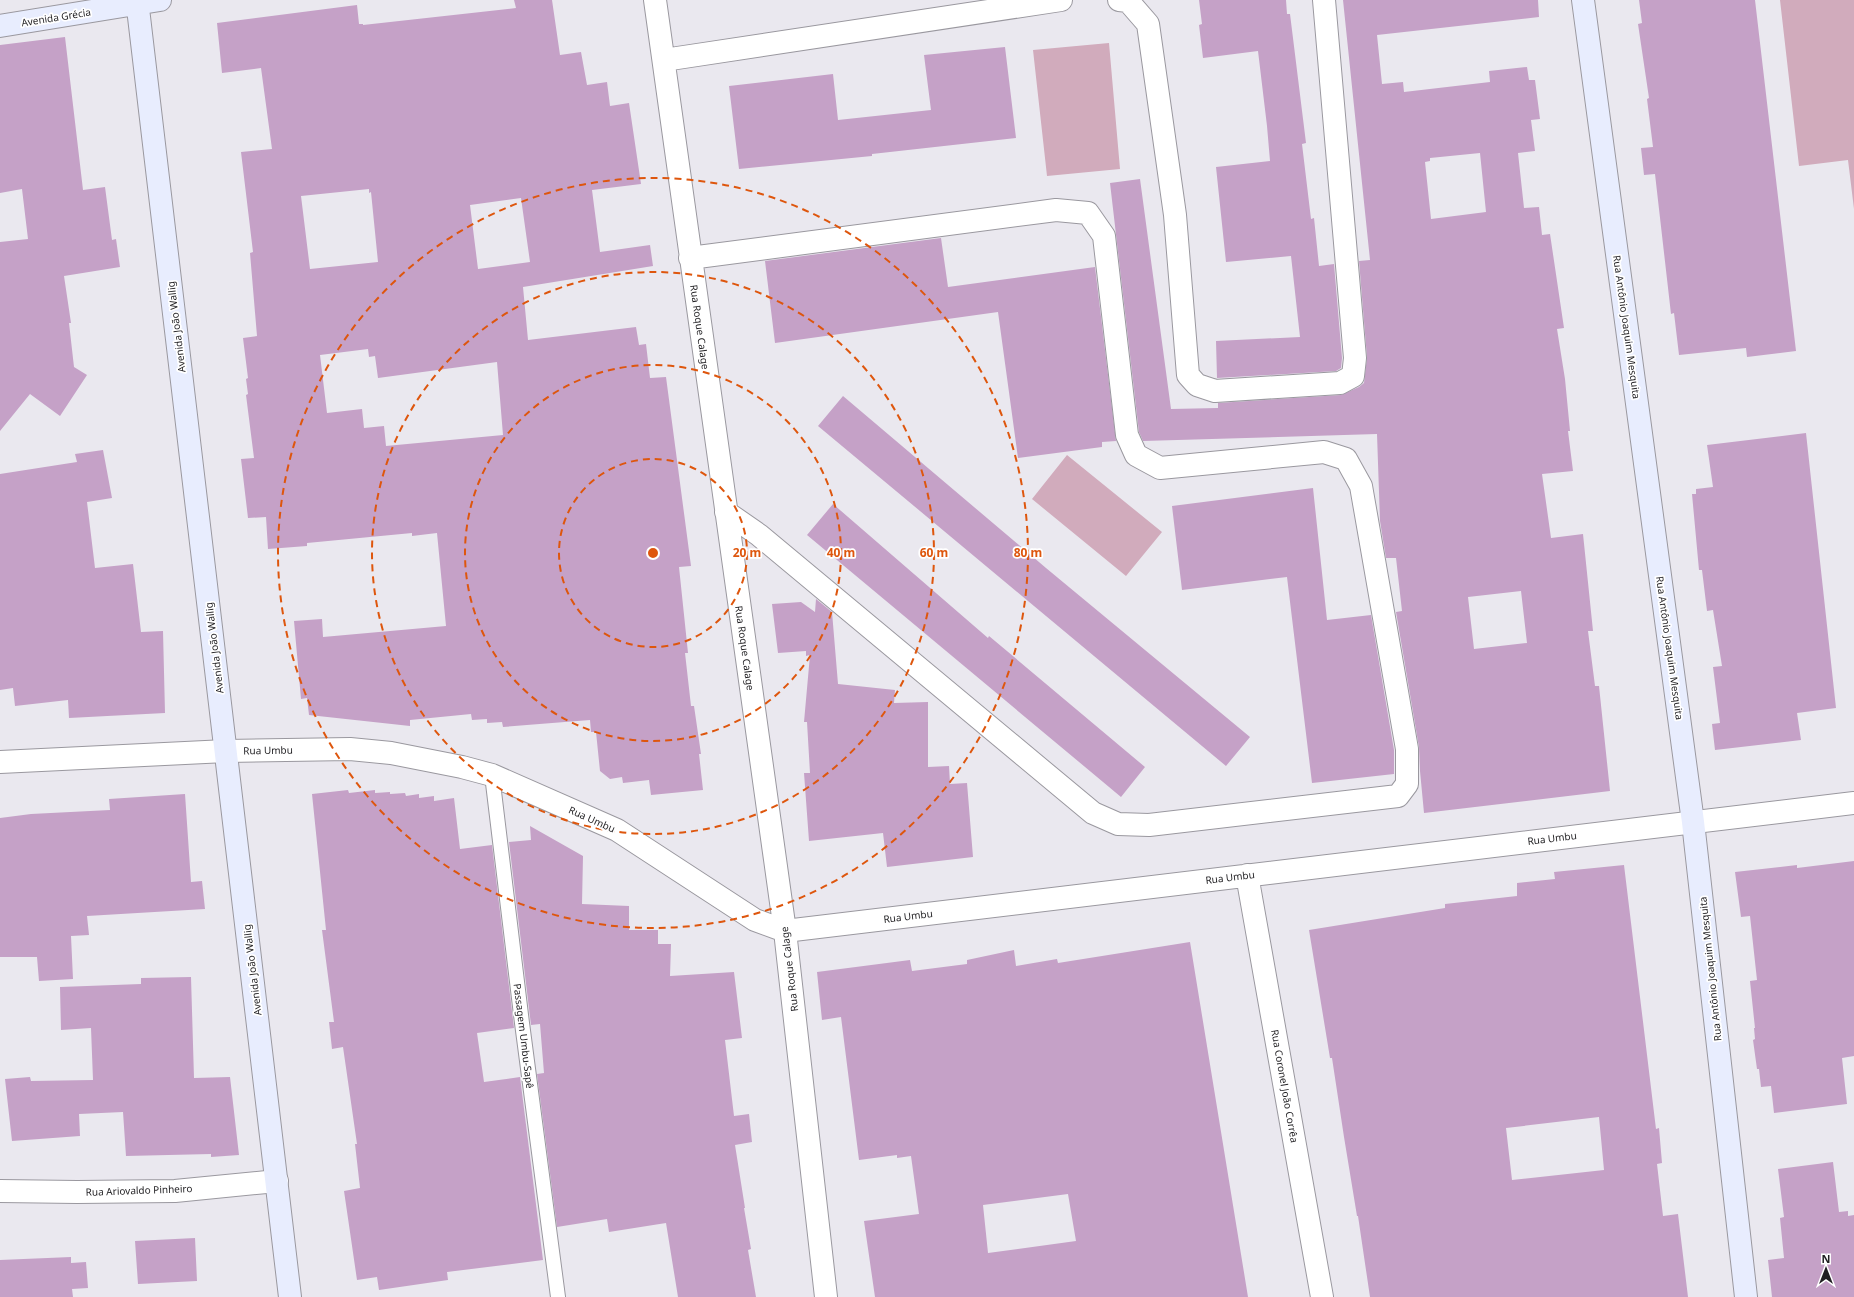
<svg xmlns="http://www.w3.org/2000/svg" width="1854" height="1297" viewBox="0 0 1854 1297" font-family="'Noto Sans',sans-serif">
  <rect width="100%" height="100%" fill="#eae8ef"/>
  <path fill="#d1abbc" d="M 1780,0 L 1854,0 L 1854,209 L 1848,160 L 1799,166 Z
    M 1109,43 L 1120,169 L 1047,176 L 1033,50 Z
    M 1067,455 L 1162,532 L 1126,576 L 1032,499 Z"/>
  <path fill="#c5a1c7" fill-rule="evenodd" d="M 514,0 L 552,0 L 560,55 L 581,52 L 587,85 L 607,82 L 610,106 L 629,103 L 641,184 L 592,190 L 600,252 L 650,245 L 653,266 L 523,287 L 528,340 L 636,327 L 639,345 L 646,344 L 650,378 L 666,377 L 691,566 L 679,567 L 688,653 L 685,653 L 691,706 L 694,706 L 701,754 L 699,754 L 703,790 L 651,795 L 649,780 L 623,783 L 622,777 L 610,779 L 600,771 L 596,732 L 591,732 L 590,720 L 503,727 L 502,722 L 487,723 L 487,719 L 472,720 L 471,714 L 410,720 L 410,726 L 309,715 L 307,698 L 301,699 L 294,621 L 322,619 L 323,637 L 446,626 L 437,533 L 412,536 L 412,533 L 307,543 L 307,546 L 268,549 L 266,517 L 248,518 L 241,459 L 254,458 L 246,395 L 248,394 L 246,379 L 248,378 L 243,338 L 257,336 L 250,253 L 253,252 L 241,152 L 272,149 L 261,68 L 222,73 L 217,23 L 357,5 L 359,24 L 363,24 L 363,25 L 516,8 ZM 369,189 L 369,193 L 371,192 L 378,262 L 310,269 L 301,196 ZM 521,198 L 530,262 L 478,269 L 470,205 ZM 368,349 L 369,357 L 375,356 L 378,378 L 497,362 L 503,435 L 386,446 L 384,426 L 364,428 L 362,409 L 327,413 L 320,355 Z
    M 1199,0 L 1286,0 L 1287,14 L 1290,14 L 1306,143 L 1302,144 L 1311,219 L 1314,218 L 1319,266 L 1334,264 L 1342,358 L 1341,368 L 1336,371 L 1217,378 L 1216,341 L 1300,337 L 1291,256 L 1226,262 L 1216,167 L 1270,161 L 1267,126 L 1258,51 L 1203,58 L 1199,25 L 1202,24 Z
    M 1343,0 L 1538,0 L 1539,17 L 1377,35 L 1382,84 L 1403,82 L 1404,92 L 1490,82 L 1489,71 L 1527,67 L 1529,80 L 1535,80 L 1540,119 L 1531,120 L 1535,151 L 1518,153 L 1524,208 L 1539,207 L 1542,235 L 1550,234 L 1564,328 L 1557,329 L 1565,379 L 1570,431 L 1568,431 L 1573,471 L 1542,474 L 1551,538 L 1583,534 L 1593,631 L 1588,631 L 1595,686 L 1599,686 L 1610,791 L 1424,813 L 1420,771 L 1419,747 L 1396,612 L 1402,611 L 1396,558 L 1386,558 L 1380,521 L 1377,434 L 1143,441 L 1139,432 L 1110,183 L 1140,179 L 1171,409 L 1218,408 L 1218,403 L 1341,395 L 1359,387 L 1364,383 L 1367,357 L 1359,261 L 1370,260 ZM 1480,153 L 1486,212 L 1431,219 L 1425,162 L 1430,161 L 1430,158 ZM 1521,591 L 1527,643 L 1474,649 L 1468,597 Z
    M 1639,0 L 1755,0 L 1796,351 L 1747,357 L 1746,348 L 1679,355 L 1674,313 L 1671,314 L 1655,174 L 1644,175 L 1641,148 L 1653,147 L 1647,99 L 1649,98 L 1638,24 L 1642,23 Z
    M 65,37 L 83,190 L 105,187 L 112,240 L 116,239 L 120,267 L 64,276 L 71,323 L 69,323 L 74,367 L 87,375 L 60,416 L 30,394 L 0,431 L 0,242 L 28,239 L 22,189 L 0,193 L 0,45 Z
    M 1005,47 L 1016,138 L 872,154 L 872,156 L 739,169 L 729,86 L 833,74 L 838,120 L 931,110 L 924,55 Z
    M 941,238 L 948,287 L 1095,267 L 1116,441 L 1102,442 L 1102,447 L 1018,458 L 998,312 L 775,343 L 765,261 Z
    M 843,396 L 1046,568 L 1250,737 L 1226,766 L 818,426 Z
    M 1806,433 L 1836,708 L 1797,713 L 1801,740 L 1715,750 L 1712,724 L 1720,723 L 1713,667 L 1722,666 L 1713,610 L 1707,611 L 1702,570 L 1699,570 L 1692,494 L 1696,494 L 1696,489 L 1713,487 L 1707,445 Z
    M 103,450 L 112,498 L 87,502 L 95,568 L 133,564 L 141,632 L 163,631 L 165,713 L 69,718 L 68,700 L 15,706 L 13,688 L 0,690 L 0,474 L 77,462 L 75,454 Z
    M 1313,488 L 1327,620 L 1371,615 L 1394,750 L 1394,774 L 1312,783 L 1287,577 L 1182,590 L 1172,506 Z
    M 833,504 L 988,638 L 989,636 L 1145,767 L 1121,797 L 807,535 Z
    M 816,599 L 832,612 L 838,684 L 895,690 L 894,703 L 928,702 L 928,767 L 949,766 L 950,784 L 967,783 L 973,857 L 887,867 L 883,833 L 809,841 L 804,773 L 810,773 L 807,722 L 804,722 L 810,655 L 806,656 L 806,651 L 778,653 L 772,604 L 801,602 L 815,612 Z
    M 348,790 L 349,793 L 375,790 L 375,793 L 390,792 L 390,794 L 405,793 L 406,796 L 419,794 L 419,798 L 434,796 L 434,801 L 454,798 L 460,849 L 492,845 L 514,1028 L 477,1033 L 484,1082 L 520,1077 L 543,1260 L 447,1272 L 448,1280 L 379,1290 L 377,1277 L 357,1280 L 344,1191 L 360,1188 L 355,1144 L 357,1144 L 343,1047 L 332,1049 L 329,1022 L 334,1022 L 322,930 L 326,930 L 312,794 Z
    M 185,794 L 191,882 L 202,881 L 205,909 L 87,916 L 89,935 L 71,936 L 73,979 L 39,981 L 37,957 L 0,957 L 0,818 L 31,814 L 110,810 L 109,799 Z
    M 530,826 L 583,856 L 582,904 L 629,906 L 629,930 L 658,930 L 658,944 L 671,944 L 670,976 L 734,972 L 742,1038 L 725,1040 L 734,1116 L 749,1114 L 752,1142 L 735,1145 L 745,1208 L 744,1208 L 751,1249 L 748,1250 L 756,1297 L 678,1297 L 666,1223 L 609,1232 L 607,1219 L 557,1227 L 537,1074 L 544,1073 L 540,1024 L 531,1025 L 509,842 L 531,840 Z
    M 1854,861 L 1854,1056 L 1842,1058 L 1847,1104 L 1774,1113 L 1771,1086 L 1761,1087 L 1759,1069 L 1757,1069 L 1753,1040 L 1755,1039 L 1754,1028 L 1755,1028 L 1750,981 L 1757,980 L 1750,916 L 1741,917 L 1735,872 L 1797,865 L 1797,868 Z
    M 1624,865 L 1656,1129 L 1659,1128 L 1662,1163 L 1657,1164 L 1663,1216 L 1678,1214 L 1688,1297 L 1370,1297 L 1358,1216 L 1357,1216 L 1344,1137 L 1332,1058 L 1330,1058 L 1309,930 L 1445,908 L 1445,904 L 1517,896 L 1517,883 L 1555,879 L 1554,872 ZM 1599,1117 L 1604,1170 L 1512,1180 L 1506,1128 Z
    M 1190,942 L 1248,1297 L 875,1297 L 864,1221 L 919,1214 L 911,1156 L 897,1158 L 897,1155 L 859,1160 L 841,1017 L 822,1020 L 817,972 L 910,960 L 912,971 L 967,964 L 967,960 L 1014,950 L 1016,966 L 1057,959 L 1058,963 ZM 1068,1194 L 1076,1241 L 988,1253 L 983,1205 Z
    M 191,977 L 194,1078 L 230,1077 L 239,1155 L 211,1157 L 211,1154 L 126,1156 L 123,1112 L 79,1114 L 80,1136 L 12,1141 L 5,1079 L 30,1077 L 31,1081 L 93,1080 L 91,1028 L 61,1030 L 60,987 L 141,984 L 141,978 Z
    M 1833,1162 L 1839,1212 L 1848,1211 L 1848,1216 L 1854,1215 L 1854,1297 L 1772,1297 L 1768,1260 L 1784,1258 L 1780,1218 L 1784,1217 L 1778,1169 Z
    M 195,1238 L 197,1281 L 138,1284 L 135,1241 Z
    M 71,1257 L 71,1263 L 86,1262 L 88,1288 L 72,1289 L 73,1297 L 0,1297 L 0,1260 Z"/>
  <g fill="none" stroke-linecap="round" stroke-linejoin="round">
    <g stroke="#9a989f" stroke-width="16">
      <path id="service" d="M 492,775 L 522,1023 L 558,1297"/>
    </g>
    <g stroke="#9a989f" stroke-width="24">
      <path id="minor" d="M 655,0 L 785,931 L 826,1297
        M 1119,0 L 1128,1 L 1148,24 L 1175,215 L 1188,375 L 1197,385 L 1215,391 L 1340,383 L 1353,376 L 1355,358 L 1324,0
        M 664,60 L 1061,0
        M 690,258 L 1056,210 L 1088,213 L 1104,236 L 1127,435 L 1136,455 L 1160,468 L 1324,452 L 1346,459 L 1361,486 L 1407,749 L 1407,784 L 1398,796 L 1149,825 L 1118,824 L 1093,813 L 759,535 L 726,512
        M 0,762 L 226,751 L 350,749 L 391,753 L 462,767 L 492,775 L 617,830 L 755,920 L 785,931 L 1854,803
        M 1247,875 L 1322,1297
        M 0,1191 L 77,1192 L 175,1191 L 277,1181"/>
    </g>
    <g stroke="#9a989f" stroke-width="24">
      <path id="secondary" d="M 137,0 L 290,1297
        M 1583,0 L 1693,822 L 1746,1297
        M 0,26 L 160,0"/>
    </g>
    <use href="#service" stroke="#fff" stroke-width="14"/>
    <use href="#minor" stroke="#fff" stroke-width="22"/>
    <use href="#secondary" stroke="#e8edfe" stroke-width="22"/>
  </g>
  <g fill="none" stroke="#de560d" stroke-width="2" stroke-dasharray="7 5">
    <circle cx="653" cy="553" r="94"/>
    <circle cx="653" cy="553" r="188"/>
    <circle cx="653" cy="553" r="281"/>
    <circle cx="653" cy="553" r="375"/>
  </g>
  <g text-anchor="middle" stroke-width="3.5" stroke-linejoin="round" paint-order="stroke">
    <g font-size="10" fill="#201f22" stroke="#fff">
      <text transform="translate(56 17) rotate(-9)" y="4">Avenida Grécia</text>
      <text transform="translate(176 327) rotate(-97)" y="4">Avenida João Wallig</text>
      <text transform="translate(700 327) rotate(82)" y="4">Rua Roque Calage</text>
      <text transform="translate(1627 327) rotate(82)" y="4">Rua Antônio Joaquim Mesquita</text>
      <text transform="translate(214 648) rotate(-97)" y="4">Avenida João Wallig</text>
      <text transform="translate(745 648) rotate(82)" y="4">Rua Roque Calage</text>
      <text transform="translate(1670 648) rotate(82)" y="4">Rua Antônio Joaquim Mesquita</text>
      <text transform="translate(268 750) rotate(-1)" y="4">Rua Umbu</text>
      <text transform="translate(592 819) rotate(24)" y="4">Rua Umbu</text>
      <text transform="translate(1552 838) rotate(-7)" y="4">Rua Umbu</text>
      <text transform="translate(1230 877) rotate(-7)" y="4">Rua Umbu</text>
      <text transform="translate(908 916) rotate(-7)" y="4">Rua Umbu</text>
      <text transform="translate(789 969) rotate(-97)" y="4">Rua Roque Calage</text>
      <text transform="translate(1710 969) rotate(-96)" y="4">Rua Antônio Joaquim Mesquita</text>
      <text transform="translate(252 970) rotate(-97)" y="4">Avenida João Wallig</text>
      <text transform="translate(524 1036) rotate(83)" y="4">Passagem Umbu-Sapê</text>
      <text transform="translate(1285 1086) rotate(80)" y="4">Rua Coronel João Corrêa</text>
      <text transform="translate(139 1190) rotate(-2)" y="4">Rua Ariovaldo Pinheiro</text>
    </g>
  </g>
  <circle cx="653" cy="553" r="6" fill="#de560d" stroke="#fff" stroke-width="2"/>
  <g font-size="12" text-anchor="middle" font-weight="bold" fill="#de560d" stroke="#fff" stroke-width="3.5" stroke-linejoin="round" paint-order="stroke">
    <text x="747" y="557">20 m</text>
    <text x="841" y="557">40 m</text>
    <text x="934" y="557">60 m</text>
    <text x="1028" y="557">80 m</text>
  </g>
  <g transform="translate(1826 1269)" stroke="#ffffff" stroke-width="3" paint-order="stroke">
  <path d="M0-3L7 15L0 10L-7 15Z" fill="#201f22"/>
  <text y="-6" font-size="11" font-weight="bold" text-anchor="middle" fill="#201f22">N</text>
  </g>
</svg>
